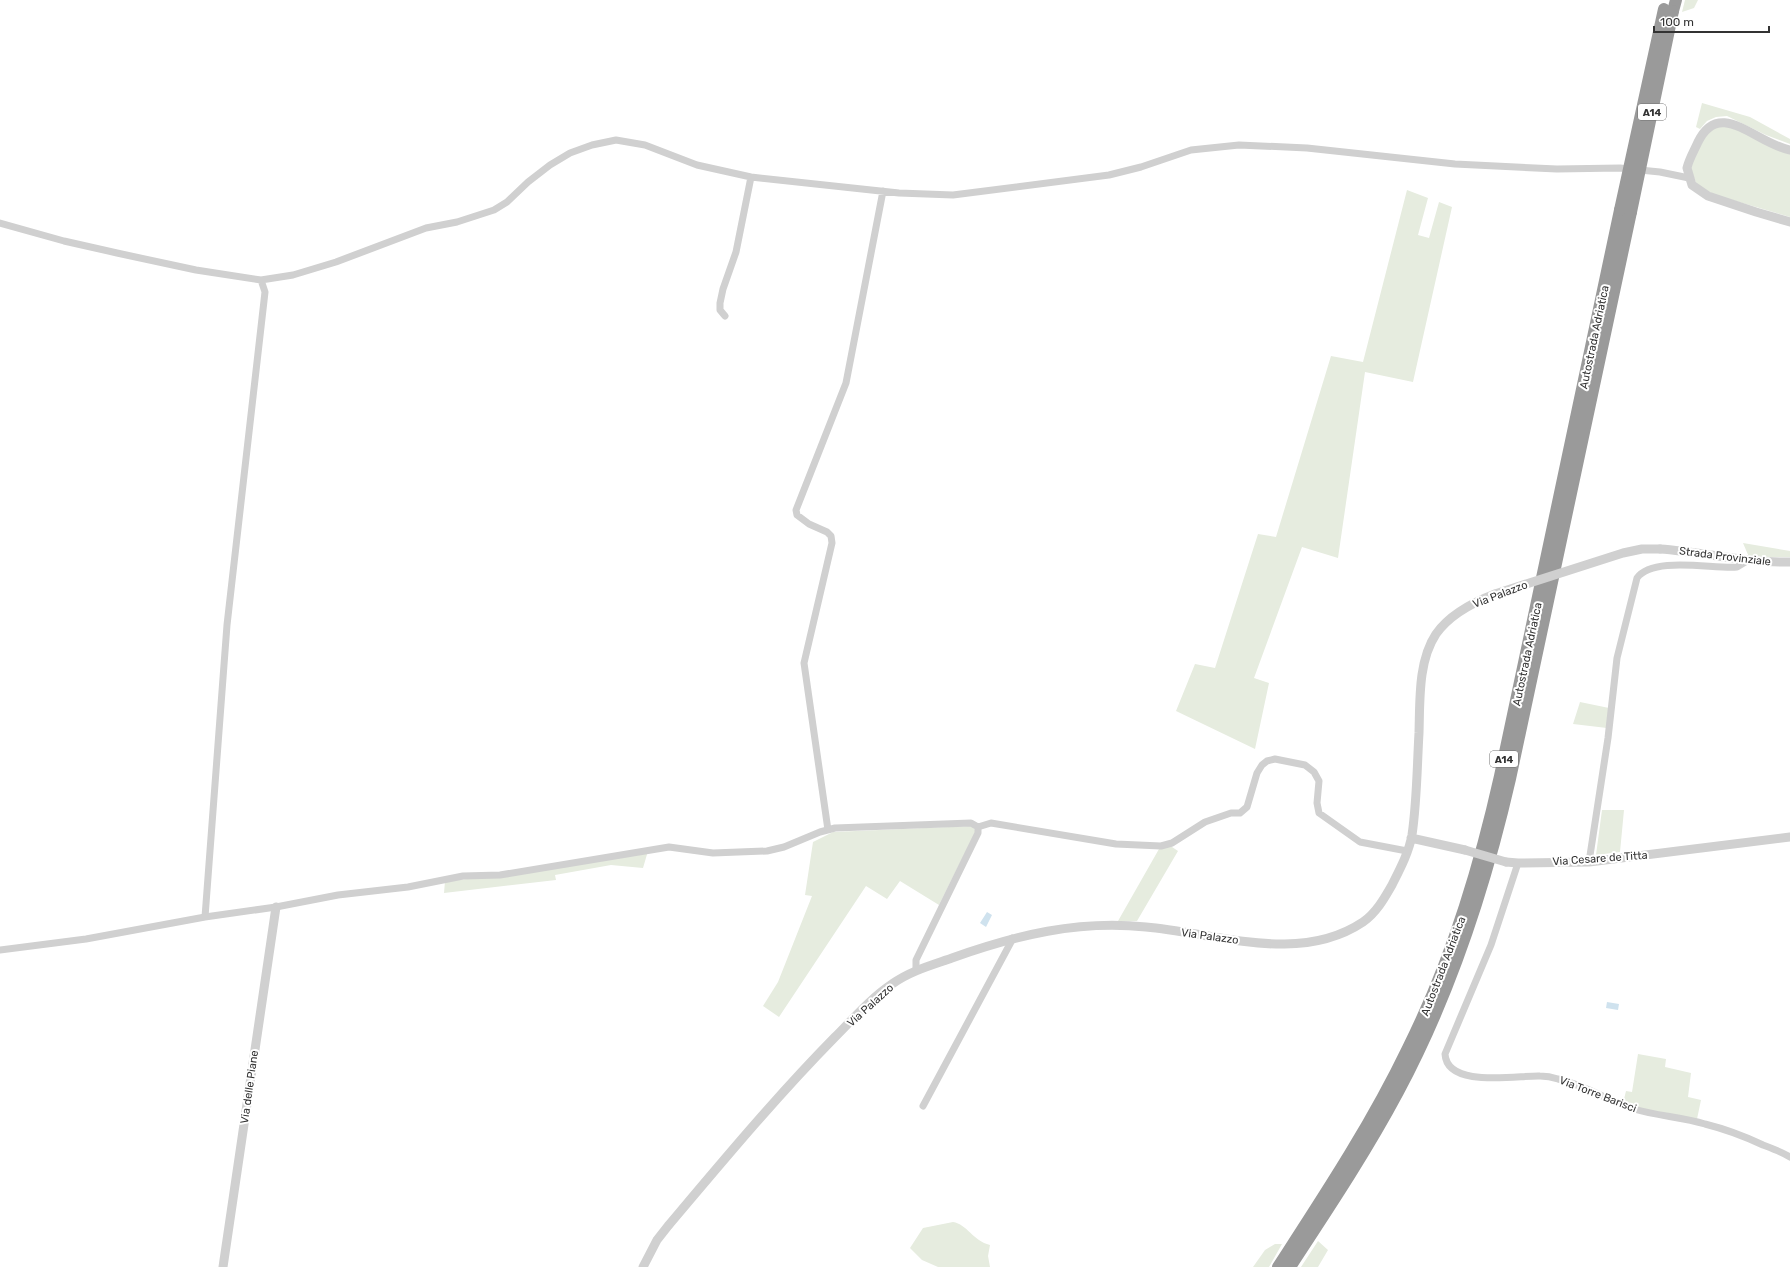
<svg xmlns="http://www.w3.org/2000/svg" width="1790" height="1267" viewBox="0 0 1790 1267" font-family="Rubik,sans-serif">
  <rect width="100%" height="100%" fill="#fff"/>
  <path fill="#e6ecdf" d="M 1685,0 L 1698,0 L 1694,8 L 1682,12 Z
    M 1702,103 L 1750,117 L 1790,139 L 1790,144 L 1766,135 L 1727,116 L 1716,117 L 1707,121 L 1700,129 L 1696,127 Z
    M 1728,124 L 1790,153 L 1790,217 L 1715,195 L 1697,185 L 1690,167 L 1704,136 L 1713,127 Z
    M 1407,190 L 1428,198 L 1418,235 L 1429,238 L 1439,202 L 1452,207 L 1413,382 L 1365,372 L 1338,558 L 1302,547 L 1254,678 L 1269,683 L 1255,749 L 1176,711 L 1195,664 L 1215,668 L 1258,534 L 1276,537 L 1331,356 L 1363,362 Z
    M 1743,543 L 1790,551 L 1790,557 L 1749,557 Z
    M 1580,702 L 1609,708 L 1607,728 L 1573,724 Z
    M 1602,810 L 1624,810 L 1620,852 L 1596,855 Z
    M 972,826 L 976,831 L 939,905 L 900,881 L 887,899 L 866,886 L 779,1017 L 763,1006 L 778,982 L 812,896 L 805,895 L 813,842 L 833,832 Z
    M 1165,847 L 1172,847 L 1178,851 L 1137,921 L 1118,921 L 1159,849 Z
    M 648,851 L 643,868 L 611,865 L 555,875 L 556,880 L 444,893 L 445,881 L 501,876 Z
    M 1638,1054 L 1666,1059 L 1665,1067 L 1691,1073 L 1688,1097 L 1701,1100 L 1697,1119 L 1643,1109 L 1623,1103 L 1626,1091 L 1632,1092 Z
    M 953,1222 C 967,1224 973,1241 990,1245 L 988,1256 L 990,1267 L 938,1267 L 922,1260 L 910,1248 L 923,1228 Z
    M 1318,1241 L 1328,1250 L 1318,1267 L 1301,1267 Z
    M 1275,1244 L 1282,1244 L 1269,1267 L 1253,1267 L 1265,1250 Z"/>
  <path fill="#cfe2ee" d="M 987,912 L 992,915 L 986,927 L 980,923 Z
    M 1607,1002 L 1619,1004 L 1618,1010 L 1606,1008 Z"/>
  <g fill="none" stroke-linecap="round" stroke-linejoin="round">
    <path stroke="#d0d0d0" stroke-width="7" d="M 0,223 L 64,241 L 117,253 L 196,270 L 261,280 L 293,275 L 336,262 L 426,228 L 457,222 L 494,210 L 507,202 L 528,182 L 550,165 L 570,153 L 592,145 L 616,140 L 645,145 L 697,165 L 751,177 L 899,193 L 953,195 L 1109,175 L 1141,167 L 1191,150 L 1239,145 L 1307,148 L 1455,164 L 1557,169 L 1620,168 L 1660,172 L 1689,178
      M 725,316 L 720,310 L 720,303 L 723,289 L 736,252 L 751,177
      M 978,827 L 991,823 L 1116,844 L 1161,846 L 1172,843 L 1205,822 L 1231,813 L 1240,813 L 1247,807 L 1257,773 L 1262,765 L 1267,761 L 1275,759 L 1305,765 L 1314,772 L 1319,781 L 1317,803 L 1319,813 L 1360,842 L 1407,851
      M 828,830 L 804,663 L 832,543 L 831,536 L 827,532 L 809,524 L 797,515 L 796,510 L 846,383 L 883,191
      M 1589,862 L 1608,738 L 1617,658 L 1637,578 C 1653,556 1712,569 1737,567 L 1747,561
      M 1518,863 L 1491,945 L 1445,1054 C 1447,1089 1518,1075 1540,1076 C 1546,1076 1552,1077 1558,1079 C 1585,1085 1608,1101 1634,1109 C 1657,1116 1682,1117 1705,1124 C 1725,1129 1744,1136 1763,1145 C 1771,1148 1782,1152 1790,1157
      M 205,917 L 227,625 L 265,292 L 261,280
      M 0,950 L 86,939 L 205,917 L 276,907 L 338,895 L 408,887 L 463,876 L 500,875 L 669,847 L 713,853 L 767,851 L 784,847 L 820,832 L 835,828 L 971,823 L 978,827 L 978,833 L 916,960 L 916,971
      M 923,1106 L 1011,942 L 1012,938"/>
    <path stroke="#d0d0d0" stroke-width="9" d="M 1790,150 C 1756,144 1720,97 1698,142 C 1694,151 1689,159 1687,168 L 1692,185 L 1708,196 L 1756,212 L 1790,222
      M 1660,549 C 1704,552 1746,563 1790,562
      M 1411,838 L 1465,850
      M 1506,862 L 1518,863 L 1589,862 L 1790,837
      M 223,1267 L 276,907
      M 643,1267 L 657,1240 L 668,1226 C 722,1162 776,1097 835,1037 C 853,1019 871,998 892,984 C 910,971 932,965 952,958 C 1017,935 1077,920 1146,927 C 1216,933 1299,965 1363,922 C 1376,913 1384,899 1392,885 C 1400,869 1409,852 1412,835 C 1417,801 1417,767 1419,733 C 1420,701 1418,661 1436,634 C 1450,614 1474,602 1495,594"/>
    <path stroke="#9a9a9a" stroke-width="12" d="M 1673,11 L 1676,0
      M 1278,1267 C 1324,1196 1371,1125 1408,1048 C 1451,962 1479,870 1500,776 L 1620,210
      M 1290,1267 C 1328,1209 1366,1152 1398,1092 C 1451,993 1485,888 1510,779 L 1631,212"/>
    <path stroke="#d0d0d0" stroke-width="9" d="M 1495,594 L 1623,553 L 1642,549 L 1660,549
      M 1465,850 L 1506,862"/>
    <path stroke="#9a9a9a" stroke-width="12" d="M 1620,210 L 1664,9
      M 1631,212 L 1673,11"/>
  </g>
  <g text-anchor="middle" stroke-width="4" stroke-linejoin="round" paint-order="stroke">
    <g fill="#fff" stroke="#707070" stroke-width="1">
      <rect x="1638" y="104" width="28" height="16" rx="3"/>
      <rect x="1490" y="751" width="28" height="16" rx="3"/>
    </g>
    <g font-size="10" font-weight="bold" fill="#333">
      <text x="1652" y="116">A14</text>
      <text x="1504" y="763">A14</text>
    </g>
    <g font-size="11" fill="#333" stroke="#fff">
      <text transform="translate(1594 337) rotate(-78)" y="4">Autostrada Adriatica</text>
      <text transform="translate(1725 556) rotate(7)" y="4">Strada Provinziale</text>
      <text transform="translate(1500 594) rotate(-21)" y="4">Via Palazzo</text>
      <text transform="translate(1527 654) rotate(-78)" y="4">Autostrada Adriatica</text>
      <text transform="translate(1600 858) rotate(-4)" y="4">Via Cesare de Titta</text>
      <text transform="translate(1210 936) rotate(8)" y="4">Via Palazzo</text>
      <text transform="translate(1443 966) rotate(-69)" y="4">Autostrada Adriatica</text>
      <text transform="translate(870 1005) rotate(-42)" y="4">Via Palazzo</text>
      <text transform="translate(249 1087) rotate(-82)" y="4">Via delle Piane</text>
      <text transform="translate(1598 1094) rotate(21)" y="4">Via Torre Barisci</text>
    </g>
  </g>
  <path d="M1654 26v6h115v-6" fill="none" stroke="#333333" stroke-width="2"/>
  <text x="1660" y="26" font-size="12" fill="#333333" stroke="#ffffff" stroke-width="3" paint-order="stroke">100 m</text>
</svg>
